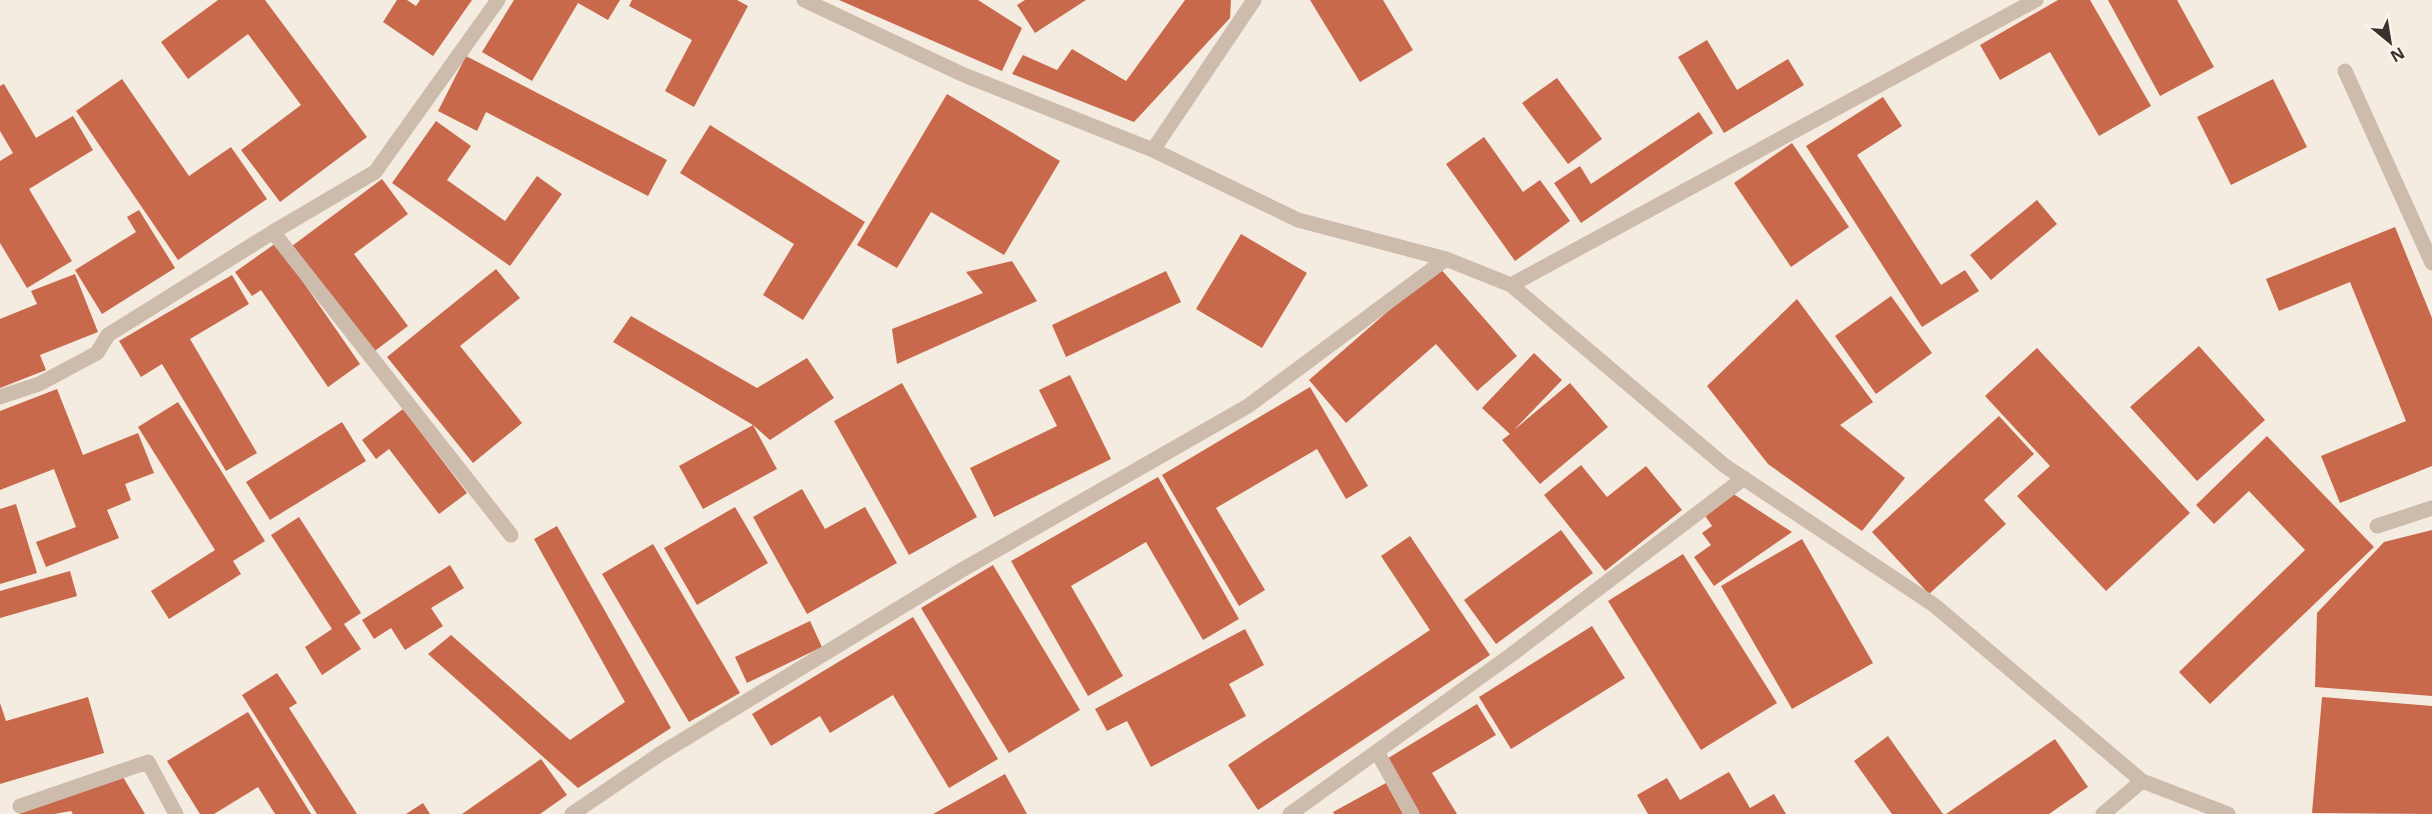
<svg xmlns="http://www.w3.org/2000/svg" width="2432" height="814" viewBox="0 0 2432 814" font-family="'Noto Sans',sans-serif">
  <rect width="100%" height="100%" fill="#f4ebe1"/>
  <path fill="#c8694b" d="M 218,0 L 265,0 L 367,137 L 280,202 L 241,150 L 301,105 L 248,34 L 188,79 L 161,42 Z
    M 397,0 L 407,0 L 416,6 L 420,0 L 472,0 L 433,56 L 383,22 Z
    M 514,0 L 620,0 L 608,20 L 578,3 L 532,81 L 482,52 Z
    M 632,0 L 737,0 L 748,6 L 694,107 L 665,91 L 692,40 L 629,6 Z
    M 839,0 L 978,0 L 1022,28 L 1002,71 Z
    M 1025,0 L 1086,0 L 1035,33 L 1017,5 Z
    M 1185,0 L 1231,0 L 1230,18 L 1134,122 L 1012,74 L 1023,55 L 1057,70 L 1072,49 L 1126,81 Z
    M 1310,0 L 1383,0 L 1413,50 L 1360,82 Z
    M 2058,0 L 2090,0 L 2151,106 L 2099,136 L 2050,52 L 2000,80 L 1980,45 Z
    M 2108,0 L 2177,0 L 2214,67 L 2160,96 Z
    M 1707,40 L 1737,90 L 1788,59 L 1804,85 L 1724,133 L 1678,57 Z
    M 466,56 L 667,160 L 648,196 L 486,112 L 477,131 L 438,111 Z
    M 1557,78 L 1602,139 L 1568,164 L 1522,103 Z
    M 122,79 L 189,176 L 231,147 L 267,199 L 178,260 L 76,111 Z
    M 2273,79 L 2307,147 L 2231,185 L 2197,117 Z
    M 4,84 L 36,138 L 73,116 L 93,150 L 29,189 L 72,261 L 27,288 L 0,243 L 0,161 L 13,153 L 0,131 L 0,86 Z
    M 947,94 L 1060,161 L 1004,255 L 931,212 L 897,268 L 857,245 Z
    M 1883,97 L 1902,126 L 1857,155 L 1941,285 L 1965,270 L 1979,291 L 1922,327 L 1806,146 Z
    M 1699,112 L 1713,133 L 1581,223 L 1554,183 L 1580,166 L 1591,184 Z
    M 436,121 L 471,146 L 447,180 L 505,221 L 537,176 L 562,194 L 510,266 L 392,183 Z
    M 710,125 L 865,222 L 803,320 L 763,295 L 794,244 L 680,173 Z
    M 1484,137 L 1523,192 L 1540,180 L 1570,221 L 1515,261 L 1446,164 Z
    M 1792,143 L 1849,227 L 1791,267 L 1734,183 Z
    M 382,179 L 408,214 L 354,254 L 408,326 L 372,353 L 292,246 Z
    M 2037,200 L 2057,224 L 1991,280 L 1970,255 Z
    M 139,210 L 175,268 L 102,314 L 75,270 L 136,232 L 127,217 Z
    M 2395,227 L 2432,318 L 2432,466 L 2340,503 L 2321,456 L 2406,421 L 2350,282 L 2279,311 L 2266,279 Z
    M 1241,234 L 1307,273 L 1262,348 L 1196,309 Z
    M 276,243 L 360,364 L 328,387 L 261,290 L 252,296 L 235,272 Z
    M 1012,261 L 1037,301 L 897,364 L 892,329 L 983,293 L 966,272 Z
    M 1439,267 L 1517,356 L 1477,391 L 1436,344 L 1346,423 L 1309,380 Z
    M 496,269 L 520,298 L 460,346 L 522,423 L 473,463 L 387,357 Z
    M 1166,271 L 1181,302 L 1066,357 L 1052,325 Z
    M 75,274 L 98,332 L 40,355 L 46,370 L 0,388 L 0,319 L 37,304 L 31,291 Z
    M 232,275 L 249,304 L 190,339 L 257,453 L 226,471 L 162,364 L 141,377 L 119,341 Z
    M 1891,296 L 1932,353 L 1876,394 L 1835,336 Z
    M 1797,299 L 1873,402 L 1840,425 L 1905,478 L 1862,531 L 1768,464 L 1707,386 Z
    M 631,316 L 757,388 L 807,358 L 834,398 L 770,440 L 753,425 L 777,469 L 703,509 L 679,466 L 753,425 L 613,342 Z
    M 2199,346 L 2265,420 L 2197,481 L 2130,407 Z
    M 2037,348 L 2190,513 L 2106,591 L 2017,496 L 2050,466 L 1985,396 Z
    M 1534,353 L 1562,380 L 1514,430 L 1570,383 L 1608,427 L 1540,484 L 1502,440 L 1510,434 L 1482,408 Z
    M 1070,375 L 1111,459 L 994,517 L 970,468 L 1057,426 L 1039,390 Z
    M 902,383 L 977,517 L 909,555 L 834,421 Z
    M 1310,387 L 1368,486 L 1346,499 L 1317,449 L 1216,508 L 1265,590 L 1239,606 L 1162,475 Z
    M 57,389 L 83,455 L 138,433 L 154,473 L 125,484 L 131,500 L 107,510 L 119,538 L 46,567 L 36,542 L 76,527 L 54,469 L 0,490 L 0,411 Z
    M 178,402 L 265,541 L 233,561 L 241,574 L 169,619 L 151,591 L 215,550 L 138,427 Z
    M 403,409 L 467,493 L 439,514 L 389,449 L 376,459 L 362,440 Z
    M 1999,416 L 2034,454 L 1984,500 L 2006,524 L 1929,594 L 1872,532 Z
    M 342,422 L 366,461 L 270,520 L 246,482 Z
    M 2267,436 L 2374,547 L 2210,704 L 2179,672 L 2305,550 L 2249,491 L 2214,524 L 2196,505 Z
    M 1581,465 L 1607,497 L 1646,466 L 1682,510 L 1605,571 L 1544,495 Z
    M 1158,477 L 1239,619 L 1203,640 L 1146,542 L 1071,586 L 1123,676 L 1088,696 L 1011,561 Z
    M 802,489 L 825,529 L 865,507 L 897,563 L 807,614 L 753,517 Z
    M 1732,493 L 1792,532 L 1714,586 L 1694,557 L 1711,545 L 1702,533 L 1712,526 L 1704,514 Z
    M 16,504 L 37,573 L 0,584 L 0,509 Z
    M 735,507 L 768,563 L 697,605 L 664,548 Z
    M 299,517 L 361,613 L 344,624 L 361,649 L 322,675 L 305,647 L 332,629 L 271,535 Z
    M 557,526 L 671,728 L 578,788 L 428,654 L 451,635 L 570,740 L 625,702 L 534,539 Z
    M 1561,530 L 1593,573 L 1496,644 L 1464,600 Z
    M 2432,530 L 2432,696 L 2315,687 L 2317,613 L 2384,542 Z
    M 1410,536 L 1490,655 L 1258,810 L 1228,765 L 1430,630 L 1381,556 Z
    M 1802,539 L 1873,663 L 1792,709 L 1721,586 Z
    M 653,544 L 740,693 L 689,722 L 602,574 Z
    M 1683,554 L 1777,703 L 1701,750 L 1608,601 Z
    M 450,565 L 464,588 L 431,608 L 443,626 L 405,650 L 391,628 L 374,639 L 362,620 Z
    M 993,565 L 1080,710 L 1009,753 L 921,608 Z
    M 70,571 L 77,596 L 0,618 L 0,591 Z
    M 913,617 L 998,759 L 949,788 L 893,695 L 830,733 L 820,716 L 771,746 L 752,714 Z
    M 810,621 L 822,647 L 747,683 L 735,657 Z
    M 1592,626 L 1625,678 L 1511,749 L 1479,697 Z
    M 1245,629 L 1264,665 L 1229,684 L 1246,716 L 1151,767 L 1127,721 L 1107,731 L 1095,709 Z
    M 277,673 L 297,703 L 289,708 L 357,814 L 317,814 L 242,695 Z
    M 88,697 L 104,753 L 0,784 L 0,703 L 6,721 Z
    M 2322,697 L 2432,706 L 2432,814 L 2312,813 Z
    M 1477,704 L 1496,735 L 1432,773 L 1457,814 L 1418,814 L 1385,760 Z
    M 248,712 L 311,814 L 275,814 L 258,787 L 214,814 L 200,814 L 167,761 Z
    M 1888,736 L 1943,814 L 1892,814 L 1854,761 Z
    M 2055,739 L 2088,787 L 2049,814 L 1946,814 Z
    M 541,759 L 567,795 L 540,814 L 462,814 Z
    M 117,767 L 145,814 L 73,814 L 71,811 L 54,814 L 20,814 L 15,805 Z
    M 1729,772 L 1750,808 L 1774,794 L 1786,814 L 1648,814 L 1637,795 L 1667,778 L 1680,800 Z
    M 1005,774 L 1027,814 L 933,814 Z
    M 1386,783 L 1403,814 L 1334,814 L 1333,812 Z
    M 423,803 L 430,814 L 406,814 Z"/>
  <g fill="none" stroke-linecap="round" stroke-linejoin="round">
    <path stroke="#cdbbac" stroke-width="15" d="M 804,0 L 964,75 L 1153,150 L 1298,220 L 1446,259 L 1511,285 L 1725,466 L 1934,605 L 2142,781 L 2228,814
      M 2345,71 L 2432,263
      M 1153,150 L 1254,0
      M 273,232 L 511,535
      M 1511,285 L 2036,0
      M 0,397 L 39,384 L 97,353 L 108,335 L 273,232 L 375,172 L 498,0
      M 2377,526 L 2432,508
      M 1377,752 L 1412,814
      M 20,806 L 148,762 L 176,814
      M 572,814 L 660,754 L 960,571 L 1248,406 L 1446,259
      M 1290,814 L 1511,655 L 1744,478
      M 2103,814 L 2142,781"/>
  </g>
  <g transform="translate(2390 42) rotate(150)" stroke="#fbf5ee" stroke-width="4.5" paint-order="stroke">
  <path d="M0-4.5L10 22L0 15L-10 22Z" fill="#3b302b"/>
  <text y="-9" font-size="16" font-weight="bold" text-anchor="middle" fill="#3b302b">N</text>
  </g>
</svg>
